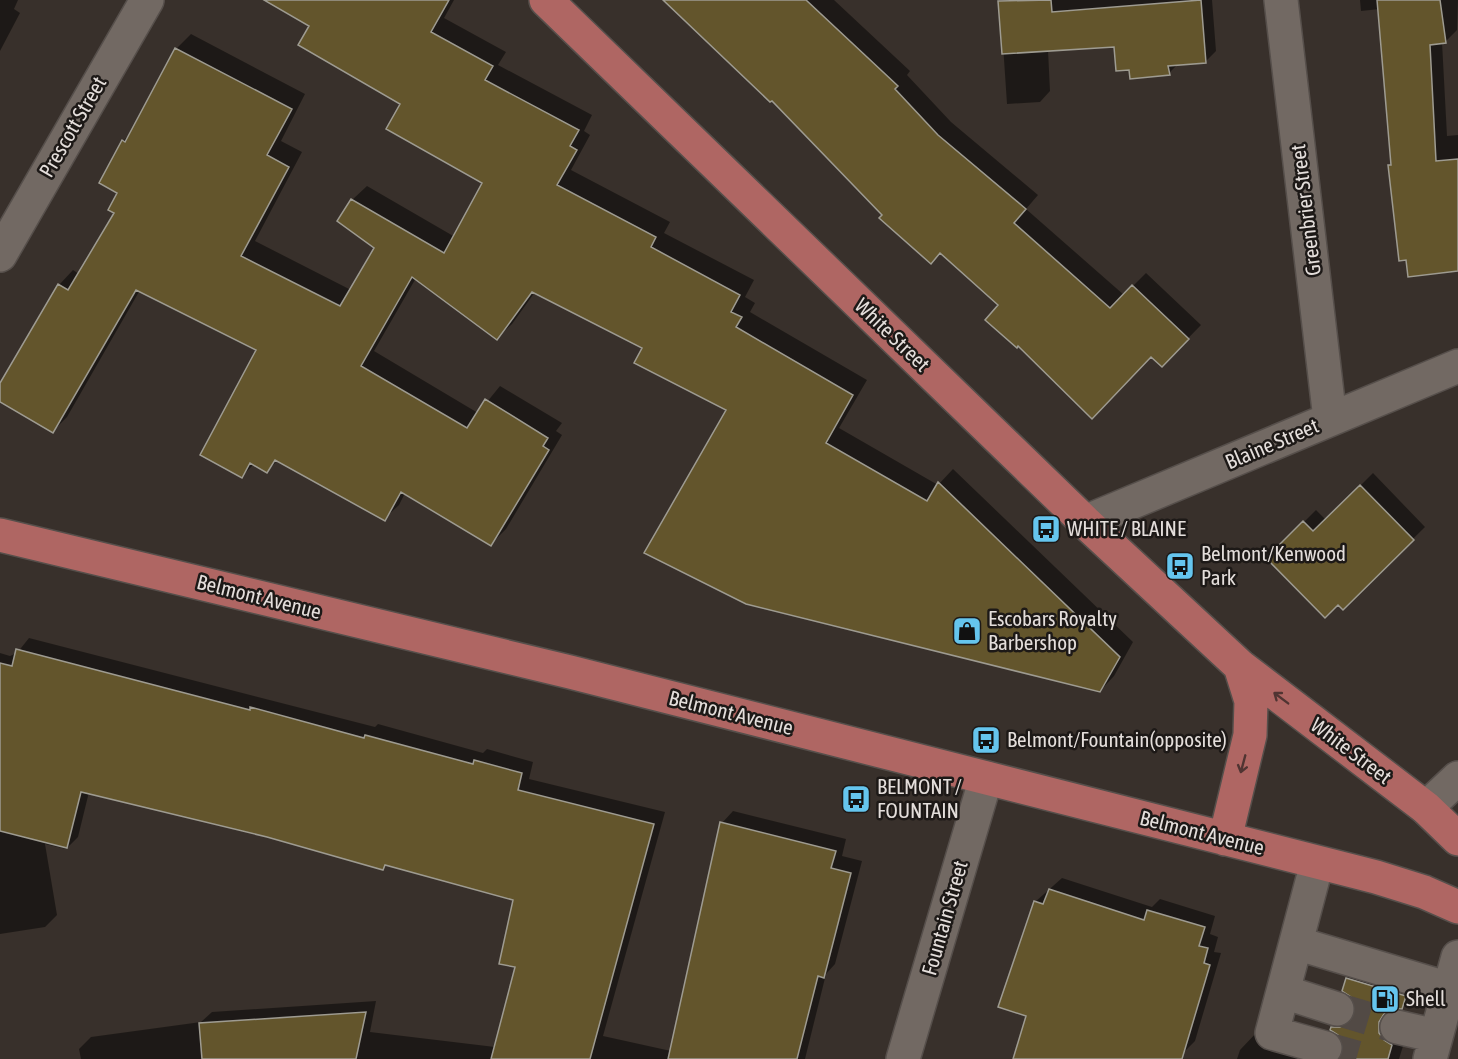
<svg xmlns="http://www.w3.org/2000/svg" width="1458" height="1059" viewBox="0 0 1458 1059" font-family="'Asap Condensed',sans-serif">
  <rect width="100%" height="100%" fill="#38302b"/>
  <path fill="#0007" fill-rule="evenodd" d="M 0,0 L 18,0 L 14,9 L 20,13 L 0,51 Z
    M 267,0 L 454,0 L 444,18 L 506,52 L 498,65 L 592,115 L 584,131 L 590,135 L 571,170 L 670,222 L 664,233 L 754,280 L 745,297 L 755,303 L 750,312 L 867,380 L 839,428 L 938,485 L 953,469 L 1133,642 L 1114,676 L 1100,691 L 644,348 L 535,292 L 512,324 L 497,338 L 416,278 L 374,351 L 478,413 L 500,386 L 562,423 L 556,431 L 562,435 L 506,529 L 491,544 L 405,493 L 399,505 L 384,519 L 278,460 L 267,471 L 254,464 L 242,476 L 258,350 L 140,290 L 67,417 L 53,431 L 0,400 L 0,386 L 59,285 L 73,270 L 79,274 L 116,212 L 123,141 L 133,131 L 176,49 L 191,34 L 305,94 L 281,141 L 302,152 L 255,241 L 351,290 L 376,248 L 352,200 L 367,186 L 455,237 L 484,183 L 402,103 L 311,25 Z
    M 667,0 L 834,0 L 910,71 L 907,75 L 951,122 L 1038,195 L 1026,209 L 1124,295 L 1146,273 L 1201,325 L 1162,365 L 1152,356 L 1000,305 L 941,251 L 884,215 L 772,99 Z
    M 1000,0 L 1212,0 L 1216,51 L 1205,62 L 1178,64 L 1169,73 L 1130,68 L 1116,46 L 1048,50 L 1050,91 L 1040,102 L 1007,104 Z
    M 1360,0 L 1458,0 L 1457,30 L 1446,41 L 1442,42 L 1447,136 L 1458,135 L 1458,269 L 1389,166 L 1393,162 L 1380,9 L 1361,11 Z
    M 1373,473 L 1425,527 L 1343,608 L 1268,558 L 1316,510 L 1326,520 Z
    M 29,638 L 375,727 L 378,724 L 483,753 L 487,749 L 533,762 L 529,779 L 665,812 L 603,1036 L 671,1051 L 722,823 L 733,811 L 846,839 L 842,856 L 862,861 L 835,964 L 826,974 L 805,1059 L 81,1059 L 79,1049 L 91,1037 L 201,1022 L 212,1012 L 376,1001 L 370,1032 L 495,1047 L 517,966 L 514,899 L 387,864 L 383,868 L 267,836 L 89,792 L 78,837 L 66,849 L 45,844 L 57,915 L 45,927 L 0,934 L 0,653 L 10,656 L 17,653 Z
    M 1062,878 L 1152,907 L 1160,899 L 1215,916 L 1210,934 L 1218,937 L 1214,952 L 1221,953 L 1195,1041 L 1183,1053 L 1125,1059 L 1015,1059 L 1027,1015 L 1035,902 Z
    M 1365,961 L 1419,989 L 1401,1007 L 1396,1008 L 1396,1015 L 1409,1027 L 1399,1059 L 1237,1059 L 1240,1050 L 1257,1032 L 1345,1049 L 1345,1044 L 1333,1028 L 1350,1010 L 1357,1010 L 1347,978 ZM 1372,984 L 1411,995 L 1410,998 L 1372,987 Z"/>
  <path fill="#63552c" stroke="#9e9b91" stroke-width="1.5" d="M 264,0 L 449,0 L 431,32 L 493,66 L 485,80 L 579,130 L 570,146 L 577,150 L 557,185 L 656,237 L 651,247 L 740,295 L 731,312 L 742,317 L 736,327 L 853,395 L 826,443 L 927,501 L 938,482 L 1120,657 L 1100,692 L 746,604 L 644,553 L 726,410 L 634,363 L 642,348 L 532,292 L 497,340 L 412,277 L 361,366 L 467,428 L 485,399 L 548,438 L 543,446 L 549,450 L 491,546 L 401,492 L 385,521 L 275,460 L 267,473 L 250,463 L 242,478 L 200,455 L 256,350 L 136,290 L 53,433 L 0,402 L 0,383 L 58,284 L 68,290 L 114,213 L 108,210 L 117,193 L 99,183 L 122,140 L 125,142 L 175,48 L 292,109 L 267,155 L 289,167 L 241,256 L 340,306 L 374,248 L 337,221 L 351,199 L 444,253 L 482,183 L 386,129 L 400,104 L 298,45 L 309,26 Z
    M 663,0 L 806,0 L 898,86 L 895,89 L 938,135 L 1026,209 L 1014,223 L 1110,308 L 1132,285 L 1189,339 L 1162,367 L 1151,357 L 1092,419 L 1018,346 L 1017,348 L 985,320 L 998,305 L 940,253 L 931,264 L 879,218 L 882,215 L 772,101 L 770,102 Z
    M 1051,0 L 1052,12 L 1201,0 L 1206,63 L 1168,66 L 1170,75 L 1130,79 L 1129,70 L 1116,71 L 1114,47 L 1002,54 L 998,1 Z
    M 1377,0 L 1440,0 L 1446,43 L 1430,45 L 1436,161 L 1458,159 L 1458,271 L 1408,277 L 1406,260 L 1399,261 L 1388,165 L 1391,165 Z
    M 1360,485 L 1414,540 L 1343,610 L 1338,605 L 1325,618 L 1266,558 L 1303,521 L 1313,531 Z
    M 16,649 L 250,710 L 250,707 L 364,738 L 365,735 L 473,764 L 474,760 L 522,773 L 518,790 L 654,824 L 590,1059 L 491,1059 L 515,967 L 499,964 L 513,900 L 385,865 L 383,870 L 267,837 L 81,792 L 67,848 L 0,831 L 0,663 L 12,666 Z
    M 720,822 L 836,851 L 831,868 L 851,873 L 824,978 L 818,976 L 797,1059 L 668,1059 Z
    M 1049,889 L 1144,920 L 1147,910 L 1205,927 L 1199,946 L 1208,948 L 1204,963 L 1210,965 L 1182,1059 L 1013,1059 L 1026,1016 L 998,1007 L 1034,901 L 1043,904 Z
    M 1346,978 L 1406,996 L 1402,1009 L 1391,1009 L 1384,1014 L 1379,1022 L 1379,1033 L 1384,1040 L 1392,1045 L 1388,1059 L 1340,1059 L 1343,1053 L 1343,1043 L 1338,1035 L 1330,1030 L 1331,1027 L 1340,1027 L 1349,1023 L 1355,1014 L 1355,1004 L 1351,997 L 1342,991 Z
    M 366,1012 L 356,1059 L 202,1059 L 199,1023 Z"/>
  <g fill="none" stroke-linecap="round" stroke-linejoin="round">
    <path stroke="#524a45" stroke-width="33" stroke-dasharray="33 16" stroke-linecap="butt" d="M 1337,1009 L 1397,1027
      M 1325,1048 L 1363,1059"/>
    <g stroke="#564f4b" stroke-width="36">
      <path id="minor" d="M 1281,0 L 1330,419
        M 0,255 L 147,0
        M 1085,522 L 1458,366
        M 1426,808 L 1458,778
        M 1317,863 L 1272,1033 L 1325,1048
        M 1296,943 L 1449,989
        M 1284,992 L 1337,1009
        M 1397,1027 L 1436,1036
        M 903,1059 L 986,778
        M 1430,1059 L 1458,957"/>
    </g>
    <g stroke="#564f4b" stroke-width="36">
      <path id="major" d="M 546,0 L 1085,522 L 1240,666 L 1426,808 L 1458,839
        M 0,535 L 570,672 L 1376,877 L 1424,892 L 1458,907
        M 1225,839 L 1250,735 L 1251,701 L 1240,666"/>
    </g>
    <use href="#minor" stroke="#726963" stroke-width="33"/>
    <use href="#major" stroke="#af6663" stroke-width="33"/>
  </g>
  <defs><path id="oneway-shaft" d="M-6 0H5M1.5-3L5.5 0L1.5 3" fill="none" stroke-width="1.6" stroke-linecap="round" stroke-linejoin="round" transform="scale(1.5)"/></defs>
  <g stroke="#503432">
    <use href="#oneway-shaft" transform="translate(1281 698) rotate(-143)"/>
    <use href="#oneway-shaft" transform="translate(1243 764) rotate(105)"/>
  </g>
  <defs>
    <g id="bus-square" transform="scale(1.5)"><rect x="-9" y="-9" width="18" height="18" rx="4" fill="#65c5ee" stroke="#1d1917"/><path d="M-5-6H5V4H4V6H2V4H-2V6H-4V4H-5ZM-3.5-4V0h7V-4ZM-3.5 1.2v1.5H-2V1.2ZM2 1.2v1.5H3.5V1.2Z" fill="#111"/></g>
    <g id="shop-square" transform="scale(1.5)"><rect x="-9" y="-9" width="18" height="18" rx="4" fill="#65c5ee" stroke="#1d1917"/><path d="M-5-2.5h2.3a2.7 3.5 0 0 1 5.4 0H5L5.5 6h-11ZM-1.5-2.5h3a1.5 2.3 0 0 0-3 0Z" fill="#111"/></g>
    <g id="fuel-square" transform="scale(1.5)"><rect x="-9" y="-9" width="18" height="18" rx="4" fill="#65c5ee" stroke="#1d1917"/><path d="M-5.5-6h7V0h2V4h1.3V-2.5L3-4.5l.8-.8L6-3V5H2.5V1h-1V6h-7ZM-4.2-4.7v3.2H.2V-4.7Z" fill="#111"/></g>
  </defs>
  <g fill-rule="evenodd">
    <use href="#bus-square" x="1046" y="529"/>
    <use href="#bus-square" x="1180" y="566"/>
    <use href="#shop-square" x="967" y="631"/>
    <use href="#bus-square" x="986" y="740"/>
    <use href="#bus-square" x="856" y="799"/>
    <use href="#fuel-square" x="1385" y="999"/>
  </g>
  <g text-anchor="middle" stroke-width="5" stroke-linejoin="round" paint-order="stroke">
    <g font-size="21" fill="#e4dedb" stroke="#1d1917">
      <text transform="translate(73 127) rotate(-60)" y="7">Prescott Street</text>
      <text transform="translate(1306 210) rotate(-97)" y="7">Greenbrier Street</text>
      <text transform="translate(892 335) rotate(44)" y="7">White Street</text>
      <text transform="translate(1272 444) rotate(-23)" y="7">Blaine Street</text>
      <text transform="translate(259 597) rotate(14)" y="7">Belmont Avenue</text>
      <text transform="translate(731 713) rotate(14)" y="7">Belmont Avenue</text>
      <text transform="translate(1351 751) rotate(37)" y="7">White Street</text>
      <text transform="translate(1202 833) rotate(14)" y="7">Belmont Avenue</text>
      <text transform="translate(945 918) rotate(-74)" y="7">Fountain Street</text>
    </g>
    <g font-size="21" fill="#e4dedb" stroke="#1d1917" text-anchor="start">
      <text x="1067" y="536">WHITE / BLAINE</text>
      <text x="1201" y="561">Belmont/Kenwood<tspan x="1201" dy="24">Park</tspan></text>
      <text x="988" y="626">Escobars Royalty<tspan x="988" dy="24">Barbershop</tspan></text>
      <text x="1007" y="747">Belmont/Fountain(opposite)</text>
      <text x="877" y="794">BELMONT /<tspan x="877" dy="24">FOUNTAIN</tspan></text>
      <text x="1406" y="1006">Shell</text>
    </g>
  </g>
</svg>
